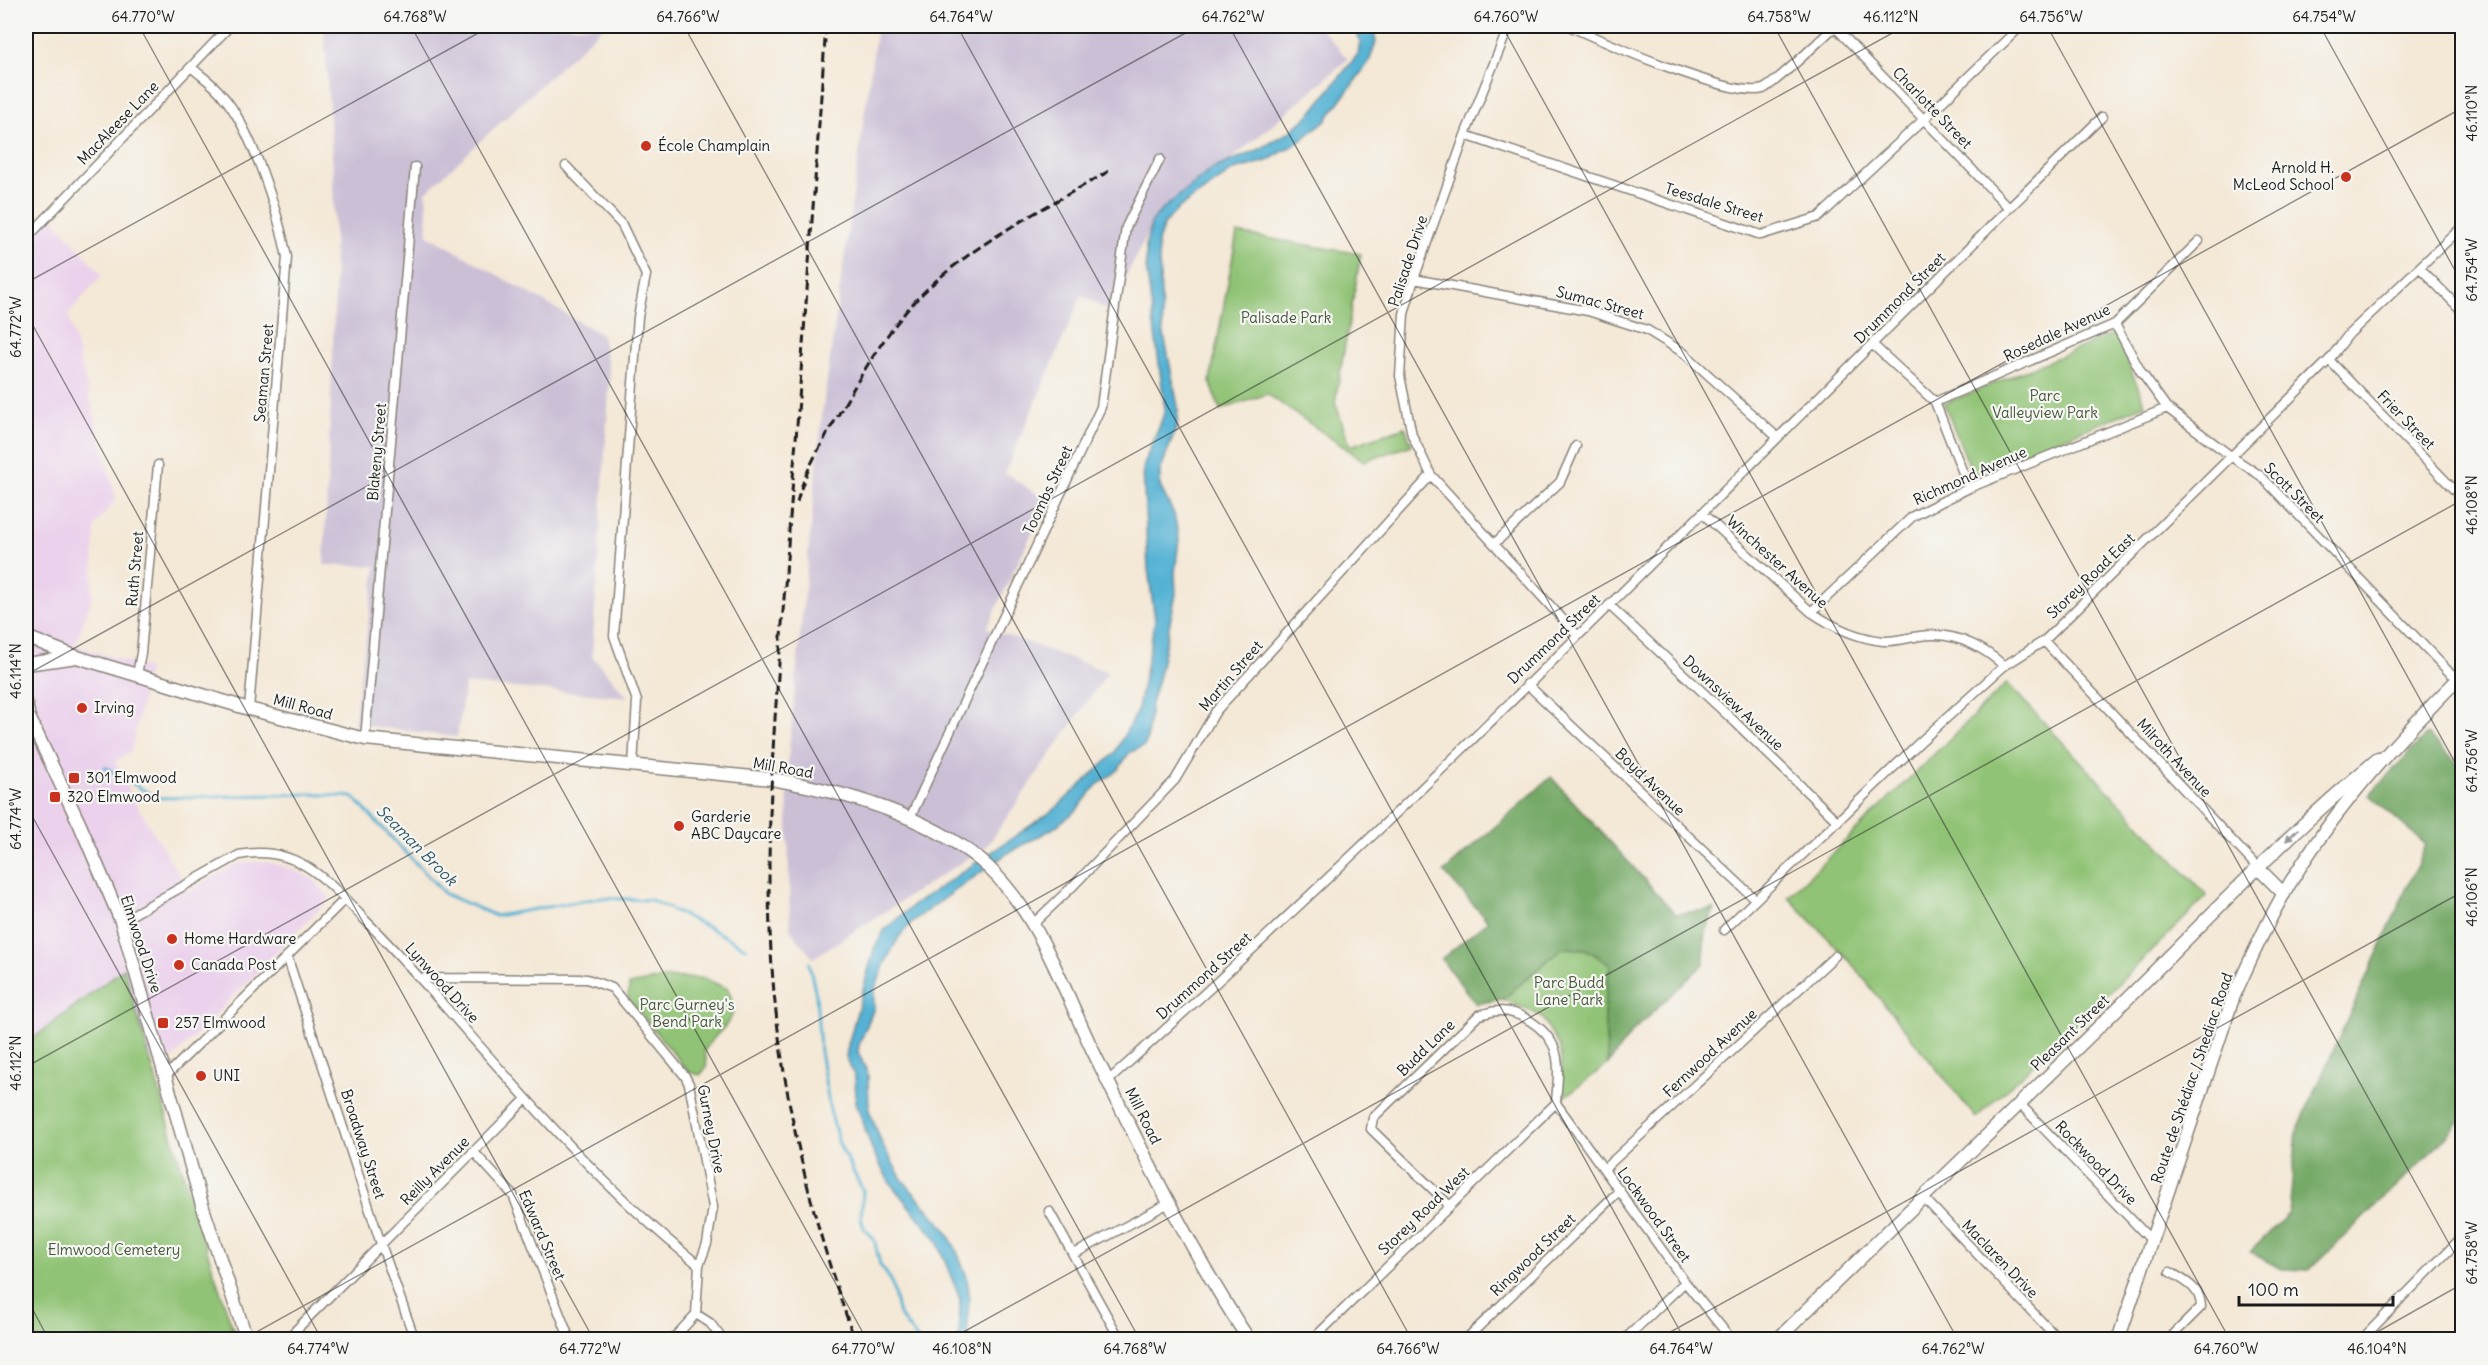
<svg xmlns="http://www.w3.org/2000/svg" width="2488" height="1365" viewBox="0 0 2488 1365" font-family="Delius,sans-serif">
  <rect width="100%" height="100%" fill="#f6f6f2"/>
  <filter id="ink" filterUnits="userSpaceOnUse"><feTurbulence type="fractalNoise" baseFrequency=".0167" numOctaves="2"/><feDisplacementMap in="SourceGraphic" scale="12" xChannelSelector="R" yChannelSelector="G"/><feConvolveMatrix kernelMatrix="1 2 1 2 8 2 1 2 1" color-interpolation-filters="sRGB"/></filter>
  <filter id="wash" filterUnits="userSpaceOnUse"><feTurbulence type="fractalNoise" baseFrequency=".008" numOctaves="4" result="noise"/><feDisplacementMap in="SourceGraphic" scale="24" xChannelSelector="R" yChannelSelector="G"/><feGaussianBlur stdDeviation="1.35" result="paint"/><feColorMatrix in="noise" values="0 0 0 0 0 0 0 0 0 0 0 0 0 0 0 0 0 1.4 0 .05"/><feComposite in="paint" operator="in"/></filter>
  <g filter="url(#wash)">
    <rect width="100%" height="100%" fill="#f4e8d6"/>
    <path fill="#ebd1ec" d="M 51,216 L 102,275 L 68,314 L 116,499 L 95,526 L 92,598 L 75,645 L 148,669 L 131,752 L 115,762 L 132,797 L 189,891 L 236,864 L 262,861 L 286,867 L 313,879 L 330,898 L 172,1059 L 150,1060 L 123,968 L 26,1044 L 26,245 Z"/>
    <path fill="#cbbfd6" d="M 324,26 L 604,26 L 426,192 L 428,235 L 602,335 L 610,376 L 592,656 L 628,697 L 465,684 L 457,737 L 354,724 L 376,566 L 324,565 L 335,294 L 333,169 Z
      M 877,26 L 1319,26 L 1348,59 L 1264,132 L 1153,224 L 1108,311 L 1082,295 L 1005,473 L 1047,501 L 987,628 L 1108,672 L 987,846 L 813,958 L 790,930 L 787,770 L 822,415 Z"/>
    <path fill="#90c374" stroke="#567048" stroke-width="1.5" d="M 1237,233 L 1361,254 L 1335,402 L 1350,446 L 1405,427 L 1412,445 L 1364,461 L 1267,394 L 1220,410 L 1210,381 Z
      M 2116,333 L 2145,405 L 1973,475 L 1944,404 Z
      M 2007,683 L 2207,896 L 2111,991 L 1976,1118 L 1848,959 L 1788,897 Z
      M 1562,948 L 1586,949 L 1610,964 L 1604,1014 L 1608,1064 L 1563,1098 L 1560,1047 L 1541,1016 L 1503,999 Z
      M 124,968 L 193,1208 L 236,1339 L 26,1339 L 26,1044 Z
      M 664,978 L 704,978 L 728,989 C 744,1024 718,1025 704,1052 C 708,1063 708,1067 700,1075 L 689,1072 L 628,999 L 629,985 Z"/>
    <path fill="#74a966" stroke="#486241" stroke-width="1.5" d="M 2427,734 L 2462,768 L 2462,1119 L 2430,1154 L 2309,1270 L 2281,1269 L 2250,1252 L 2289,1213 L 2297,1131 L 2426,845 L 2369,795 Z
      M 1551,777 L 1676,914 L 1714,909 L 1704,938 L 1704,964 L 1634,1030 L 1608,1064 L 1604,1014 L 1610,964 L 1586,949 L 1562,948 L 1503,999 L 1476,1004 L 1441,959 L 1488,921 L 1444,872 Z"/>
    <path fill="#55b2d4" stroke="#386778" stroke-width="1.5" d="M 1350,26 L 1369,26 L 1373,29 L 1376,42 L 1369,62 L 1327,119 L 1299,142 L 1267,161 L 1234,170 L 1179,208 L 1164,224 L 1158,242 L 1163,329 L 1178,407 L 1177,426 L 1160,472 L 1160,486 L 1174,514 L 1179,539 L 1175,573 L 1176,594 L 1159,675 L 1151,704 L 1147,740 L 1144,746 L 1129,753 L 1118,770 L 1096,786 L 1076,811 L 1052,829 L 1008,853 L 913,921 L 899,937 L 885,963 L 874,992 L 874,1008 L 859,1045 L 858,1052 L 868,1074 L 869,1110 L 883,1146 L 902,1179 L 945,1229 L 956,1249 L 967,1277 L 969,1293 L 967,1339 L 959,1339 L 960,1299 L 936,1239 L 890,1183 L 873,1152 L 856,1103 L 855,1077 L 846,1057 L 848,1045 L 874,949 L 885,929 L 915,904 L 1055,809 L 1114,754 L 1138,709 L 1155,620 L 1148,569 L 1143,469 C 1148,448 1160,431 1165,409 L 1146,266 L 1146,244 L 1152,220 L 1165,207 L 1212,169 L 1260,149 L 1291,131 L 1311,113 L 1358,54 L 1360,41 L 1356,30 Z"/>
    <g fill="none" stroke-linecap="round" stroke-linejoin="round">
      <path stroke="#55b2d4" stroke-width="3" d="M 105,767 L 157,798 L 310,794 L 353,797 L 445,894 L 496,916 L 599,898 L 651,900 L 708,927 L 746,948
        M 809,963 L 816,995 L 820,1051 L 830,1110 L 839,1144 L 863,1191 L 861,1219 L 864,1228 L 874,1239 L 880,1265 L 891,1280 L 899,1315 L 918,1340"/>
    </g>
  </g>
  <g filter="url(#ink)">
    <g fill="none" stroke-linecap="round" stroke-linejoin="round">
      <g stroke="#888279" stroke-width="11">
        <path id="street" d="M 1509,26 L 1465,135 L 1414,279 L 1404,314 L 1400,376 L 1412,435 L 1431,475 L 1577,635
          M 1569,26 C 1602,41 1733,99 1763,89 C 1772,86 1825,36 1835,26
          M 1834,26 L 2009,208
          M 191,67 C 201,76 214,84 222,95 C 252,129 278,212 287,257 L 249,709
          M 1465,135 L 1761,235 L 1819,217 L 1938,106 L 2021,26
          M 566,166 L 622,225 L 646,275 L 638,317 L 614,636 L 637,701 L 633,765
          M 26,239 L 230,26
          M 2420,268 L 2462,311
          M 1414,279 L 1588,311 L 1647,330 L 1684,353 L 1777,437
          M 2115,324 L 2141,372 L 2167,408 L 2232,457 L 2261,476 L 2450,673 L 2462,678
          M 1872,344 L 1935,402 L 1969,488
          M 2329,360 L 2462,498
          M 1935,402 L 2115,324 L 2199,241
          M 1703,514 L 1811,612 C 1833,627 1856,638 1883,641 C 1900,642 1917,634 1934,635 C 1960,635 1986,649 2004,666
          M 1494,544 L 1560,482 L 1576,446
          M 1609,605 L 1735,722 L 1838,822
          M 1811,612 L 1913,516 L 1969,488 L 2167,408
          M 2044,641 L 2258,868
          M 137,675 L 141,653 L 158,465
          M 1527,684 L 1755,899
          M 365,739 L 415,167
          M 910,818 L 1101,407 L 1126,227 L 1160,159
          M 121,921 L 239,855 C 265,850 290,855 312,870 C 332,884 349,903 365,920 C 394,949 421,979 448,1010 C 525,1098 607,1193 699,1265
          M 1033,924 L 1074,885 L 1175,780 L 1216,711 L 1431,475
          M 1724,930 L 1919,743 L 2004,666 L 2044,641 L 2329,360 L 2349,334 L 2462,227
          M 287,956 L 381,1244 L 415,1340
          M 420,978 L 587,979 L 612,988 L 685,1076 L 689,1084 L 713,1207 L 707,1244 L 699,1265 L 696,1314 L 672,1340
          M 166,1076 L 345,899
          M 1108,1081 C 1452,773 1772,439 2102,117
          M 1556,1103 L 1685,1282 L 1732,1340
          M 2020,1104 L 2152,1241
          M 473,1151 L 513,1195 L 570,1340
          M 1604,1169 L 1835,956
          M 1923,1197 L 2059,1340
          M 1449,1205 L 1371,1129 L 1373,1118 L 1479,1015 C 1485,1014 1492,1011 1498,1011 C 1519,1010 1545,1027 1554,1047 C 1561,1065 1557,1085 1556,1103
          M 1049,1211 L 1117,1334
          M 1074,1254 L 1169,1203
          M 696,1314 L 710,1323 L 723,1340
          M 286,1340 L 526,1099
          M 1312,1340 L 1556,1103
          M 1465,1340 L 1620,1190
          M 1624,1340 L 1685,1282
          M 2168,1340 L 2201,1307 C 2201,1288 2185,1281 2170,1272
          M 2361,1340 L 2462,1237"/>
      </g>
      <g stroke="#888279" stroke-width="15">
        <path id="secondary" d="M 26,664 L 77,657 L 249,709 L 365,739 L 772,779 C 845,792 932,816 988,867 C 1040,916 1063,989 1093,1051 C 1141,1149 1189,1249 1249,1340
          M 2258,868 L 2284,894
          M 1777,1340 C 1889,1229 2003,1121 2116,1010 C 2202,925 2284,836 2378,759"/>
      </g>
      <g stroke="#888279" stroke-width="15">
        <path id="primary" d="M 26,637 L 77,657
          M 26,704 L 29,717 L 80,825 L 121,921 L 202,1205 L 247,1340
          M 2118,1340 L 2233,998 C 2249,963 2264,928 2283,895 C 2331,812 2395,742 2462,675"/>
      </g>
      <use href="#street" stroke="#fff" stroke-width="8"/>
      <use href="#secondary" stroke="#fff" stroke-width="12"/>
      <use href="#primary" stroke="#fff" stroke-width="12"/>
      <path stroke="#1c1c1c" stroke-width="3" stroke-dasharray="9 4.5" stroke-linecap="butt" d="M 826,26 C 814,194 802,362 789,531 C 780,663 765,797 770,930 C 775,1070 807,1208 855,1340
        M 797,502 C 805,470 823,441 840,412 C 863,371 889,327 923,293 C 976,241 1046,208 1109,171"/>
    </g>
    <defs><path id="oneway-solid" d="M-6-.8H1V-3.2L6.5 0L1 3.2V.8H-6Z" transform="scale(1.5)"/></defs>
    <use fill="#999" href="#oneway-solid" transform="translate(2292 835) rotate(136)"/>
  </g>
  <path fill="none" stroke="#1c1c1c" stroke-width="1.5" stroke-opacity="0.45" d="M 139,26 L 867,1340M 411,26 L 1140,1340M 684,26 L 1412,1340M 957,26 L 1685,1340M 1229,26 L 1958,1340M 1502,26 L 2230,1340M 1774,26 L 2462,1267M 2047,26 L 2462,775M 2320,26 L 2462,283M 26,283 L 491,26M 26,313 L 594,1340M 26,675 L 1198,26M 26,805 L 322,1340M 26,1067 L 1905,26M 26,1297 L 49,1340M 242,1340 L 2462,108M 949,1340 L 2462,500M 1656,1340 L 2462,892M 2363,1340 L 2462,1284"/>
  <g fill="#c8321e" stroke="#f6f6f2" stroke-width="2">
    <circle cx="646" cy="146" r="6"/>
    <circle cx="2346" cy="177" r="6"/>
    <circle cx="82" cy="708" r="6"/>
    <rect x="68" y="772" width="12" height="12" rx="3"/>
    <rect x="49" y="791" width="12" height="12" rx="3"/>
    <circle cx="679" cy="826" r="6"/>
    <circle cx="172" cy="939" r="6"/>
    <circle cx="179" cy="965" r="6"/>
    <rect x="157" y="1017" width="12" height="12" rx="3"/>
    <circle cx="201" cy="1076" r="6"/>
  </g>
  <g text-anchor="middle" stroke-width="4.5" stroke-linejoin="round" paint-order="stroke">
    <g font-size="15" fill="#1c1c1c" stroke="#f6f6f2">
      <text transform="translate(1932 108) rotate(46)" y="5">Charlotte Street</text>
      <text transform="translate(118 123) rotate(-46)" y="5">MacAleese Lane</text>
      <text transform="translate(1714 203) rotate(17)" y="5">Teesdale Street</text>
      <text transform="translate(1408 261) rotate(-72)" y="5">Palisade Drive</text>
      <text transform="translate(1900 298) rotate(-45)" y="5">Drummond Street</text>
      <text transform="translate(1600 303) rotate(15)" y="5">Sumac Street</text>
      <text transform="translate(2057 333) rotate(-25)" y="5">Rosedale Avenue</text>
      <text transform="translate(264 373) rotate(-85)" y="5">Seaman Street</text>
      <text transform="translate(2406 420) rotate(46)" y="5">Frier Street</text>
      <text transform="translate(377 452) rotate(-85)" y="5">Blakeny Street</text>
      <text transform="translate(1970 476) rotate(-24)" y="5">Richmond Avenue</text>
      <text transform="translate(1048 490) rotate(-65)" y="5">Toombs Street</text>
      <text transform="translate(2294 493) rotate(45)" y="5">Scott Street</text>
      <text transform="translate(1777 562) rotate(42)" y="5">Winchester Avenue</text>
      <text transform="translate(135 569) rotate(-85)" y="5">Ruth Street</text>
      <text transform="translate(2091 576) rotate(-44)" y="5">Storey Road East</text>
      <text transform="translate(1554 639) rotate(-44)" y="5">Drummond Street</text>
      <text transform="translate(1231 676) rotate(-49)" y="5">Martin Street</text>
      <text transform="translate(1733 703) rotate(43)" y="5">Downsview Avenue</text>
      <text transform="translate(303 707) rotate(15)" y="5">Mill Road</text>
      <text transform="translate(2174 758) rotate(47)" y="5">Milroth Avenue</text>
      <text transform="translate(783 768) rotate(10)" y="5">Mill Road</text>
      <text transform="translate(1650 782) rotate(44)" y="5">Boyd Avenue</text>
      <text transform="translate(141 944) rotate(72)" y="5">Elmwood Drive</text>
      <text transform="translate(1204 976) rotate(-42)" y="5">Drummond Street</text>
      <text transform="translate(442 983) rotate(48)" y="5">Lynwood Drive</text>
      <text transform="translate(2070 1033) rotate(-44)" y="5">Pleasant Street</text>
      <text transform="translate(1426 1048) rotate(-44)" y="5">Budd Lane</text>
      <text transform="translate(1710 1053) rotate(-43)" y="5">Fernwood Avenue</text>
      <text transform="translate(2192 1078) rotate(-71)" y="5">Route de Shédiac / Shediac Road</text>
      <text transform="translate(1143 1116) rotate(63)" y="5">Mill Road</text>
      <text transform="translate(711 1129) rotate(79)" y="5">Gurney Drive</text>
      <text transform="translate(363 1144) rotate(72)" y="5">Broadway Street</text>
      <text transform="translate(2096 1163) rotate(46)" y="5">Rockwood Drive</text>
      <text transform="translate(435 1171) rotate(-45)" y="5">Reilly Avenue</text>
      <text transform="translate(1424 1211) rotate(-44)" y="5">Storey Road West</text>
      <text transform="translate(1654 1215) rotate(54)" y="5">Lockwood Street</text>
      <text transform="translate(542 1235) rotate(67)" y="5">Edward Street</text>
      <text transform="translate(1533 1255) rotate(-44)" y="5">Ringwood Street</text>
      <text transform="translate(2000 1259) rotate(46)" y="5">Maclaren Drive</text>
    </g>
    <g font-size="15" fill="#1c1c1c" stroke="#f6f6f2" text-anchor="start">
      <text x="658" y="151">École Champlain</text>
      <text x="2334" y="173" text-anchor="end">Arnold H.<tspan x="2334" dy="17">McLeod School</tspan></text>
      <text x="94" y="713">Irving</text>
      <text x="86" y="783">301 Elmwood</text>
      <text x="67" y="802">320 Elmwood</text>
      <text x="691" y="822">Garderie<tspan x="691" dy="17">ABC Daycare</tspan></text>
      <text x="184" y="944">Home Hardware</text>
      <text x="191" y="970">Canada Post</text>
      <text x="175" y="1028">257 Elmwood</text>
      <text x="213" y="1081">UNI</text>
    </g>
    <g font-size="15" fill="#45563b" stroke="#f6f6f2">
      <text x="1286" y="323">Palisade Park</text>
      <text x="2045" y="401">Parc<tspan x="2045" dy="17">Valleyview Park</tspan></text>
      <text x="1569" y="988">Parc Budd<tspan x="1569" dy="17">Lane Park</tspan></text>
      <text x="687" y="1010">Parc Gurney's<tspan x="687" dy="17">Bend Park</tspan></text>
      <text x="114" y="1255">Elmwood Cemetery</text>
    </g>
    <g font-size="16" font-style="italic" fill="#335866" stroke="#f6f6f2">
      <text transform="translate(417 845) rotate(45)" y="6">Seaman Brook</text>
    </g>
  </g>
  <rect width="2488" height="1365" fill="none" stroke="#f6f6f2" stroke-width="66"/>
  <path d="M2239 1296v9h154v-9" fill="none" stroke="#1c1c1c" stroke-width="3"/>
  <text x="2248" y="1296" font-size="18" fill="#1c1c1c" stroke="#f6f6f2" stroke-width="4.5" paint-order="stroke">100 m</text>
  <rect x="33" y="33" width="2422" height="1299" fill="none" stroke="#1c1c1c" stroke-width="2"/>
  <g font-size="15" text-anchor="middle" fill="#1c1c1c">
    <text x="143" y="22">64.770°W</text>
    <text x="415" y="22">64.768°W</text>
    <text x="688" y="22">64.766°W</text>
    <text x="961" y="22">64.764°W</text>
    <text x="1233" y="22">64.762°W</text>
    <text x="1506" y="22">64.760°W</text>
    <text x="1779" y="22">64.758°W</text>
    <text x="1891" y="22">46.112°N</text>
    <text x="2051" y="22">64.756°W</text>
    <text x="2324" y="22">64.754°W</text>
    <text transform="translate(2472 113) rotate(-90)" y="5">46.110°N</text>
    <text transform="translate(2472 270) rotate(-90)" y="5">64.754°W</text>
    <text transform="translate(16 327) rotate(-90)" y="5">64.772°W</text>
    <text transform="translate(2472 505) rotate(-90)" y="5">46.108°N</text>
    <text transform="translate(16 671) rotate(-90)" y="5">46.114°N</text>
    <text transform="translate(2472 761) rotate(-90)" y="5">64.756°W</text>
    <text transform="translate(16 819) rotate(-90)" y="5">64.774°W</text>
    <text transform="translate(2472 897) rotate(-90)" y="5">46.106°N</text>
    <text transform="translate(16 1063) rotate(-90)" y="5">46.112°N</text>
    <text transform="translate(2472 1253) rotate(-90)" y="5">64.758°W</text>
    <text x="318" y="1354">64.774°W</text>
    <text x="590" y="1354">64.772°W</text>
    <text x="863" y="1354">64.770°W</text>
    <text x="962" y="1354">46.108°N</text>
    <text x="1135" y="1354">64.768°W</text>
    <text x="1408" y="1354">64.766°W</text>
    <text x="1681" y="1354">64.764°W</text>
    <text x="1953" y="1354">64.762°W</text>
    <text x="2226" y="1354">64.760°W</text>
    <text x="2377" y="1354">46.104°N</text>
  </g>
</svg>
